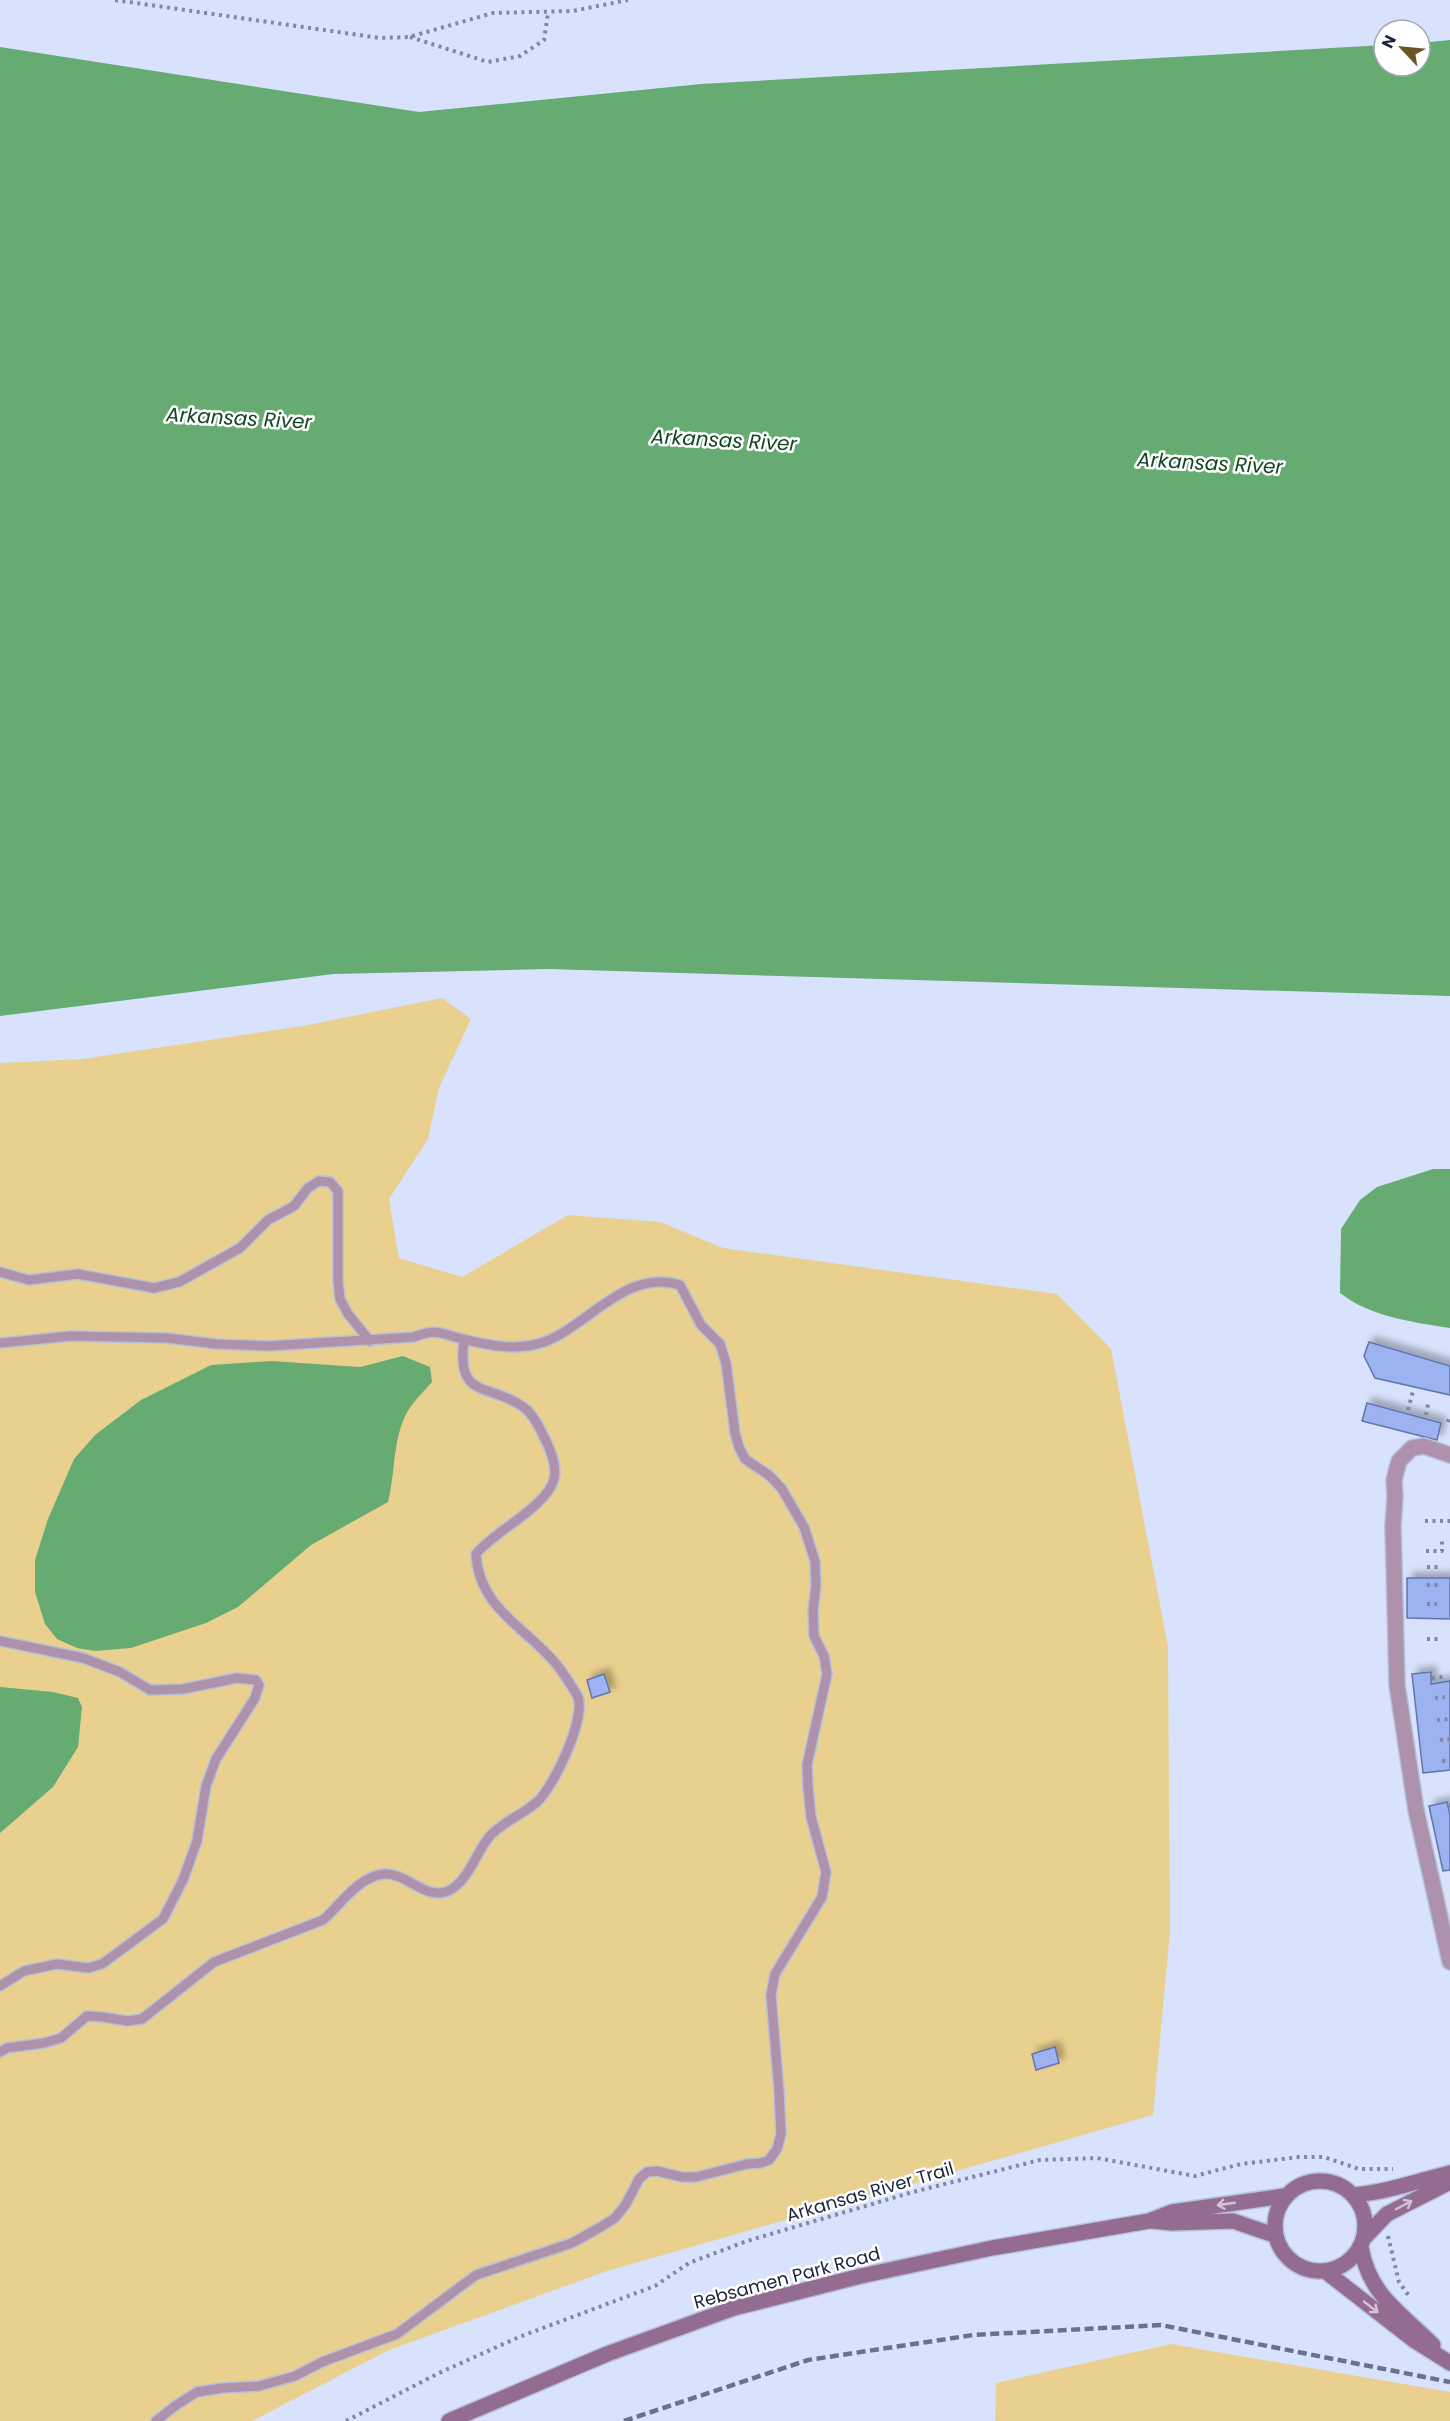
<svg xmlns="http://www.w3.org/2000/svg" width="1450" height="2421" viewBox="0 0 1450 2421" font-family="Poppins,sans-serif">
  <defs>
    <filter id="shadow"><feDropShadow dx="5.5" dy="-5.5" stdDeviation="3" flood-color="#0004"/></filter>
  </defs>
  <rect width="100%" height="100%" fill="#d8e2fc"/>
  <path fill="#ead08e" d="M 442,998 L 471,1019 L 439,1088 L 428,1139 L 389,1199 L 399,1258 L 462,1277 L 568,1215 L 660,1222 L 723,1248 L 1057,1294 L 1111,1349 L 1168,1646 L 1170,1932 L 1153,2115 L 607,2271 L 389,2350 L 252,2421 L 0,2421 L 0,1063 L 82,1059 L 303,1026 Z
    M 1171,2344 L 1450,2392 L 1450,2421 L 995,2421 L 996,2383 Z"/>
  <path fill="#66ab72" d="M 1450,40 L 1450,996 L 548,969 L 333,974 L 0,1016 L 0,47 L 419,112 L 701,84 L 1384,45 L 1384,66 L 1420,66 L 1420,43 Z
    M 1433,1169 L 1450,1169 L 1450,1328 C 1412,1322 1371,1317 1340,1293 L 1341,1229 L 1360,1200 L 1377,1187 Z
    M 403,1356 L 430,1367 L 432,1382 C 425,1390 417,1398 411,1406 C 392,1433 396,1472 388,1502 L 311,1545 L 238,1607 L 206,1623 L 131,1648 L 95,1651 L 77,1648 L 57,1639 L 45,1624 L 35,1592 L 35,1560 L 48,1519 L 74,1459 L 95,1435 L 141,1400 L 211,1365 L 271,1361 L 360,1367 Z
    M 0,1687 L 53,1692 L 78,1698 L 82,1707 L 78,1747 L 53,1787 L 0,1833 Z"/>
  <path fill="#9db3f1" stroke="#6074ad" stroke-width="1.5" filter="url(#shadow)" d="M 1369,1342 L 1450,1366 L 1450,1395 L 1375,1378 L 1364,1356 Z
    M 1367,1403 L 1441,1423 L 1437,1440 L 1362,1421 Z
    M 1407,1578 L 1450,1578 L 1450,1619 L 1407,1618 Z
    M 1431,1672 L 1431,1684 L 1450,1681 L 1450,1770 L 1423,1773 L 1412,1674 Z
    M 604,1674 L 610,1692 L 592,1698 L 587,1680 Z
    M 1447,1802 L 1450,1815 L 1450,1870 L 1443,1871 L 1429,1806 Z
    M 1055,2047 L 1059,2063 L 1036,2070 L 1032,2054 Z"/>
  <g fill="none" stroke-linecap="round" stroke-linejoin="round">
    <g stroke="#b6c0d9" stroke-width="12">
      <path id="lane" d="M 0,1272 L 29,1280 L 78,1274 L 154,1288 L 179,1282 L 240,1248 L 268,1220 L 294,1206 L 308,1188 L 319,1181 L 330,1182 L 338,1191 L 338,1281 L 340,1299 L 348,1314 L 370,1341
        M 0,1343 L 71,1336 L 167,1338 L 216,1344 L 268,1346 L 414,1337 C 440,1327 442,1335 467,1340 C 492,1346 518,1351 544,1342 C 588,1326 626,1268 680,1285 L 701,1325 L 720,1344 L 726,1363 L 735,1433 L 739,1447 L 745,1459 L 770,1476 L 782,1489 L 804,1527 L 815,1561 L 816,1585 L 813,1611 L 814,1636 L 824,1656 L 827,1674 L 807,1765 L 808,1787 L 811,1817 L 826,1872 L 822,1897 L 775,1974 L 771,1995 L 779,2091 L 781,2134 L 777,2149 L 769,2160 L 761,2163 L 747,2164 L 696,2177 L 682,2177 L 657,2171 L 647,2172 L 639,2179 L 626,2204 L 615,2218 L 599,2228 L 572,2243 L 476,2275 L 397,2334 L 322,2362 L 295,2376 L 259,2386 L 223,2388 L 197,2392 L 175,2406 L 156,2421
        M 0,1641 L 83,1658 L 120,1672 L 150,1690 L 183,1689 L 237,1678 L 256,1680 L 259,1685 L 255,1698 L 216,1759 L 206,1786 L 197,1841 L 183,1880 L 163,1919 L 102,1964 L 88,1968 L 57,1964 L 24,1971 L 0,1986
        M 0,2052 L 7,2048 L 44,2043 L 61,2038 L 87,2016 L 103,2017 L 127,2021 L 142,2019 L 214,1962 L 323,1920 C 340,1905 359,1876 384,1874 C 406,1872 426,1901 448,1891 C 468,1882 476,1853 489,1837 C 502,1822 522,1815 537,1802 C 553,1788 588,1716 577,1695 C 571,1685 564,1674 557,1665 C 526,1627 479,1609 476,1554 C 493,1532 547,1507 554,1479 C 557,1467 552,1454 547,1443 C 541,1431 534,1414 522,1406 C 489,1383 456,1400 464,1340"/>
    </g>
    <g stroke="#b6c0d9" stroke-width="18">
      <path id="street" d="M 1450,1455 L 1424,1446 L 1412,1448 L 1399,1461 L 1394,1480 L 1395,1497 L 1393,1526 L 1397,1685 L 1416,1810 L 1450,1962"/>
    </g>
    <g stroke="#b6c0d9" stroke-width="18">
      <path id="secondary" d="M1275 2226a45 45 0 1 1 90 0a45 45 0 1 1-90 0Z
        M 1354,2195 C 1388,2192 1417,2181 1450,2173
        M 1152,2221 L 1172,2223 L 1233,2221 L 1274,2235
        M 1365,2237 L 1387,2214 L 1450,2182
        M 1361,2247 C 1369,2295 1400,2312 1433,2345
        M 1325,2271 L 1415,2341 L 1450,2363
        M 449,2421 L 607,2354 L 734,2308 L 861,2276 L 992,2248 L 1149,2221 L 1172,2212 L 1284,2196"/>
    </g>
    <path stroke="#7f88a2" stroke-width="4" stroke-dasharray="3 4.5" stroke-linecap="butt" d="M 115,0 L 380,38 L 409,37 L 493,13 L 573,11 L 628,0
      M 410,37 L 488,62 L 520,56 L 544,40 L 548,13
      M 1408,1410 L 1413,1391
      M 1426,1415 L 1428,1404
      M 1448,1422 L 1450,1415
      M 1425,1521 L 1450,1521
      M 1426,1551 L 1442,1551 L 1442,1541
      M 1427,1567 L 1440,1567
      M 1427,1585 L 1440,1585
      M 1427,1604 L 1437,1604
      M 1427,1639 L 1441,1639
      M 1432,1678 L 1443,1677
      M 1435,1698 L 1445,1697
      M 1437,1720 L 1448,1719
      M 1440,1740 L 1450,1739
      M 1442,1761 L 1450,1761
      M 1449,1805 L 1450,1805
      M 1388,2236 L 1399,2282 L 1409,2296
      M 346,2421 L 439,2373 L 519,2337 L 655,2286 L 689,2263 L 747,2241 L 913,2192 L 1040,2160 L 1097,2158 L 1195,2176 L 1241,2164 L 1299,2157 L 1324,2157 L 1359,2169 L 1393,2169"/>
    <use href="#lane" stroke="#ae92ac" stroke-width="9"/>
    <use href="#street" stroke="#ae92ac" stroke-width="15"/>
    <use href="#secondary" stroke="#946b91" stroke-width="15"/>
    <path stroke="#6a728b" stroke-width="4.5" stroke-dasharray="9 4.5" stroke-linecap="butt" d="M 624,2421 L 808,2360 L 973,2335 L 1161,2325 L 1450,2382"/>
  </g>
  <defs><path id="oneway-shaft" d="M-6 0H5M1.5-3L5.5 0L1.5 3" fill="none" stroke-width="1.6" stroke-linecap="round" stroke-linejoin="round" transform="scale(1.5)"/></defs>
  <g stroke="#d4c4d3">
    <use href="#oneway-shaft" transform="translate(1226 2204) rotate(172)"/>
    <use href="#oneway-shaft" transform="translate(1404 2205) rotate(-28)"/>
    <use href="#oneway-shaft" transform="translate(1371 2307) rotate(38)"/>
  </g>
  <g text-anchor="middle" stroke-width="5" stroke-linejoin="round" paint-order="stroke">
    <g font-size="18" fill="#1c243c" stroke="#fff">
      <text transform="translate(870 2192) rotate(-16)" y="6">Arkansas River Trail</text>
      <text transform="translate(787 2278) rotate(-15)" y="6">Rebsamen Park Road</text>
    </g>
    <g font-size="20" font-style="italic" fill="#134620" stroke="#fff">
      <text transform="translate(239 418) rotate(3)" y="7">Arkansas River</text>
      <text transform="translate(724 440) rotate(3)" y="7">Arkansas River</text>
      <text transform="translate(1210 463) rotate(3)" y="7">Arkansas River</text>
    </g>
  </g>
  <g transform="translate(1402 48) rotate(296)"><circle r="28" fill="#ffffff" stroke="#a4a7b1" stroke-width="1.5"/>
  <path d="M0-4.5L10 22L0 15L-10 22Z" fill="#695624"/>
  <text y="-9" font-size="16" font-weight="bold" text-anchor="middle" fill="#1c243c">N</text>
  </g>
</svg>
